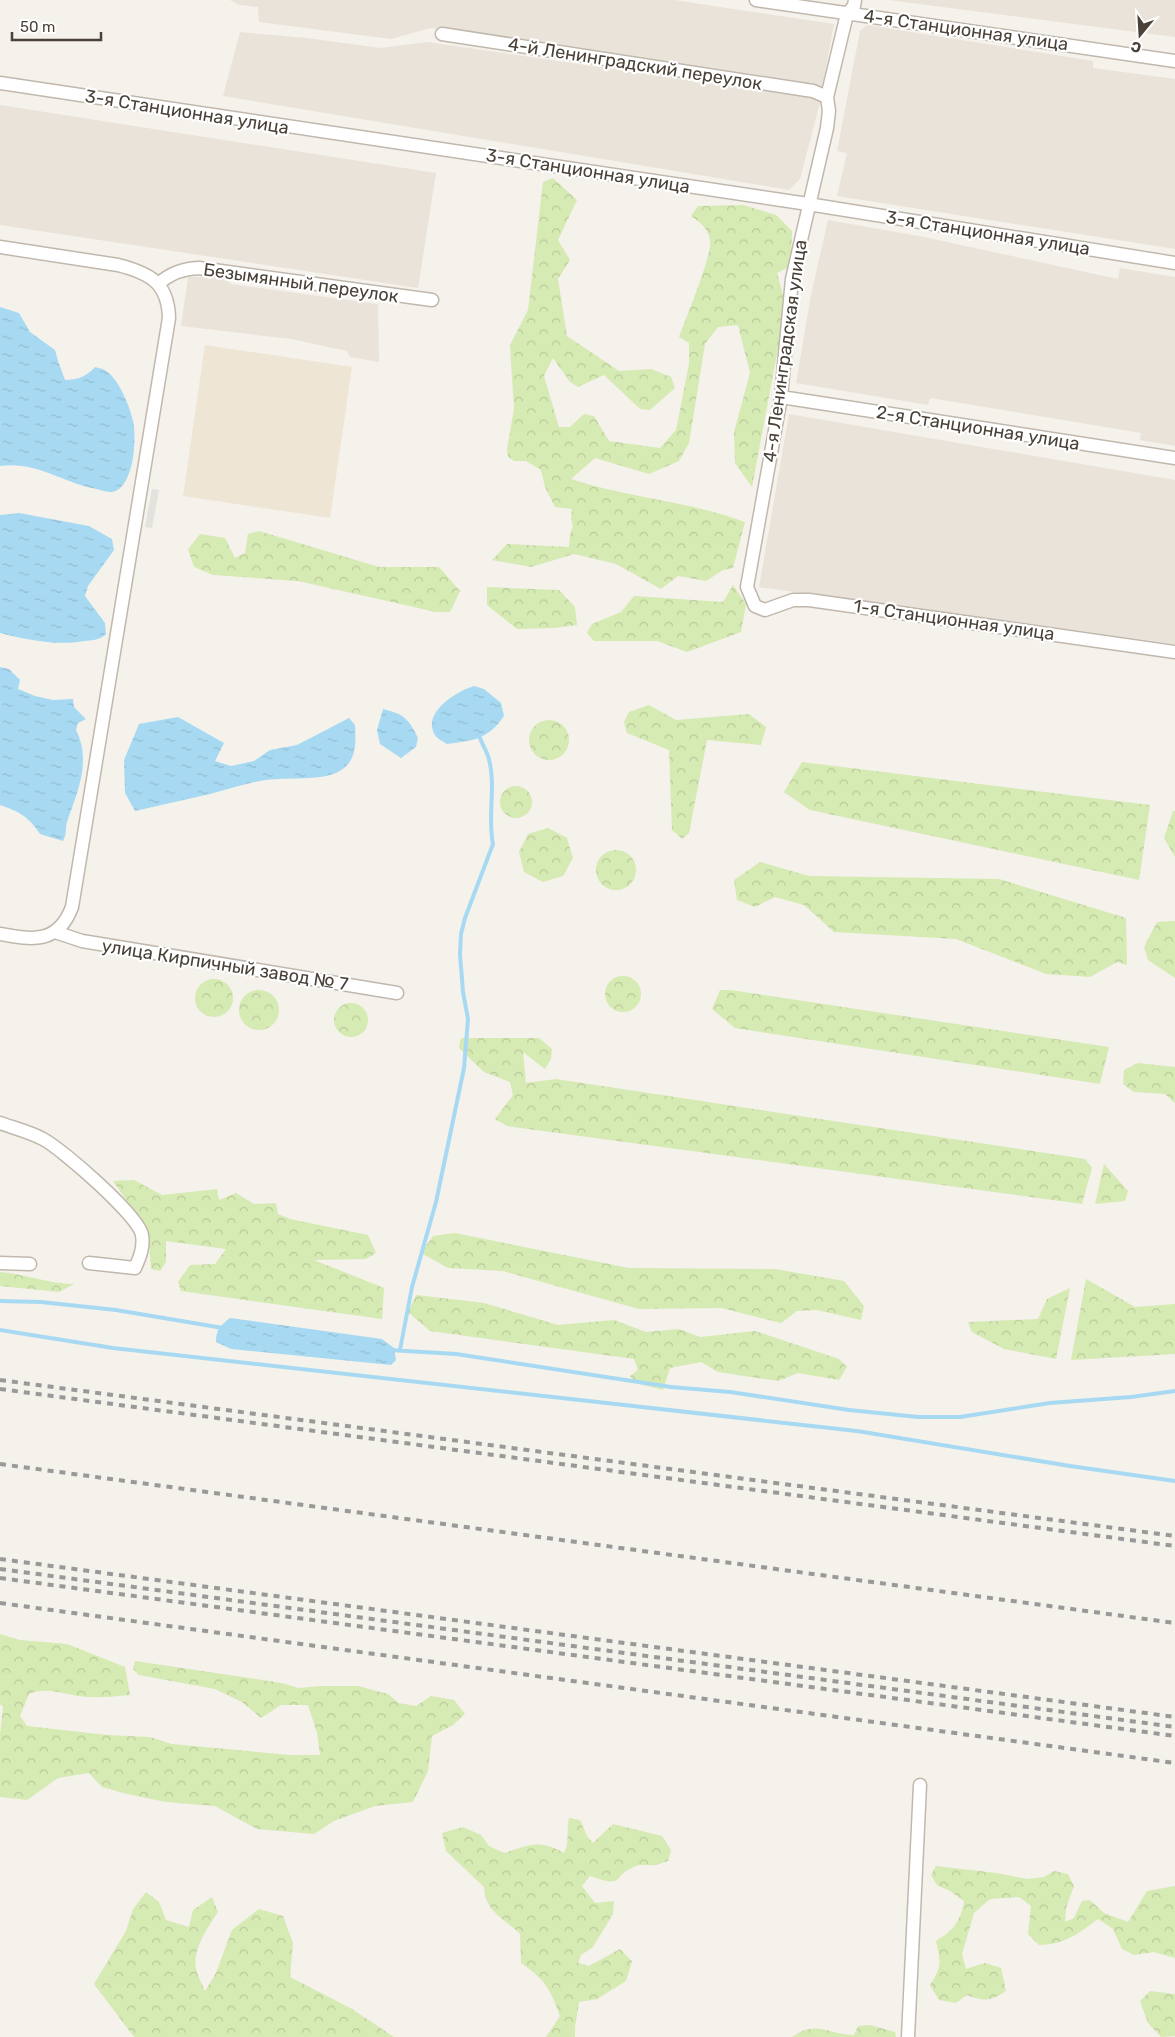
<svg xmlns="http://www.w3.org/2000/svg" width="1175" height="2037" viewBox="0 0 1175 2037" font-family="Rubik,sans-serif">
  <defs>
    <pattern id="forest-crowns" width="20" height="18" patternUnits="userSpaceOnUse" patternTransform="scale(1.25)"><rect width="20" height="18" fill="#d6eab3"/><path d="M2 6a3 3 0 1 1 6 0M12 15a3 3 0 1 1 6 0" fill="none" stroke="#b9ca9b"/></pattern>
    <pattern id="water-ripples" width="26" height="14" patternUnits="userSpaceOnUse" patternTransform="scale(1.25)"><rect width="26" height="14" fill="#a7daf2"/><path d="M2 4q2-2 4 0t4 0M15 11q2-2 4 0t4 0" fill="none" stroke="#91bcd0"/></pattern>
  </defs>
  <rect width="100%" height="100%" fill="#f5f1eb"/>
  <path fill="#eae3d9" d="M 230,0 L 674,0 L 834,24 L 822,88 L 779,78 L 431,28 L 391,39 L 259,22 L 258,7 L 239,5 Z
    M 888,0 L 1175,0 L 1175,37 Z
    M 867,25 L 1093,61 L 1093,68 L 1175,79 L 1175,249 L 837,196 L 847,153 L 837,151 L 860,31 Z
    M 240,32 L 306,38 L 381,48 L 427,42 L 821,99 L 800,179 L 789,190 L 223,96 Z
    M 0,105 L 436,173 L 418,288 L 0,225 Z
    M 828,220 L 924,237 L 1118,279 L 1120,268 L 1175,277 L 1175,446 L 1140,440 L 1141,433 L 930,398 L 928,405 L 796,383 L 811,295 Z
    M 230,276 L 230,284 L 378,304 L 379,362 L 350,357 L 347,351 L 291,339 L 181,326 L 188,277 Z
    M 789,414 L 1175,480 L 1175,644 L 759,587 Z"/>
  <path fill="#efe5d5" d="M 205,345 L 352,367 L 330,518 L 183,496 Z"/>
  <path fill="url(#forest-crowns)" d="M 553,178 L 577,200 L 558,240 L 570,260 L 558,279 L 567,336 L 619,371 L 651,369 L 671,377 L 675,388 L 650,410 L 640,409 L 604,375 L 578,387 L 570,382 L 553,358 L 544,376 L 559,427 L 570,427 L 584,414 L 594,416 L 609,441 L 660,448 L 676,430 L 689,364 L 689,343 L 679,337 C 685,320 713,254 710,240 C 708,228 701,223 691,216 L 698,206 L 743,205 L 776,215 L 792,231 L 791,266 L 777,273 L 786,306 L 752,487 L 735,463 L 734,432 L 750,373 L 738,325 L 718,327 L 705,344 L 689,443 L 679,461 L 649,474 L 595,458 L 571,479 C 628,498 689,501 745,522 L 733,568 L 723,570 L 706,581 L 678,576 L 661,589 L 616,564 L 574,554 L 531,567 L 492,560 L 507,544 L 569,547 L 570,535 L 573,526 L 571,519 L 572,509 L 555,507 L 545,487 L 541,470 L 526,461 L 514,461 L 508,457 L 507,449 L 514,409 L 510,345 L 528,310 L 543,182 Z
    M 259,531 L 379,567 L 439,567 L 460,591 L 450,612 L 436,612 L 298,581 L 213,575 L 194,567 L 188,549 L 200,534 L 225,538 L 235,558 L 245,553 L 248,534 Z
    M 733,585 L 746,604 L 741,632 L 687,652 L 657,641 L 594,641 L 587,633 L 592,624 L 621,612 L 634,596 L 723,602 Z
    M 487,587 L 559,590 L 575,607 L 577,625 L 554,628 L 517,629 L 487,605 Z
    M 649,705 L 676,720 L 749,714 L 766,727 L 761,745 L 707,740 L 689,833 L 682,839 L 672,830 L 669,750 L 627,733 L 624,722 L 629,712 Z
    M529 740a20 20 0 1 1 40 0a20 20 0 1 1-40 0Z
    M 802,762 L 1150,805 L 1139,880 L 810,810 L 784,792 Z
    M500 802a16 16 0 1 1 32 0a16 16 0 1 1-32 0Z
    M 1173,811 L 1175,811 L 1175,857 L 1164,838 Z
    M 548,828 L 567,838 L 573,858 L 563,876 L 543,882 L 524,872 L 519,852 L 528,834 Z
    M596 870a20 20 0 1 1 40 0a20 20 0 1 1-40 0Z
    M 760,862 L 809,876 L 999,879 L 1126,918 L 1127,965 L 1117,962 L 1090,977 L 1046,974 L 956,939 L 834,932 L 804,905 L 775,897 L 755,907 L 737,900 L 734,880 Z
    M 1175,921 L 1175,978 L 1148,960 L 1144,947 L 1157,922 Z
    M605 994a18 18 0 1 1 36 0a18 18 0 1 1-36 0Z
    M195 998a19 19 0 1 1 38 0a19 19 0 1 1-38 0Z
    M239 1010a20 20 0 1 1 40 0a20 20 0 1 1-40 0Z
    M 720,990 L 730,990 L 1109,1047 L 1100,1084 L 735,1028 L 712,1009 Z
    M334 1020a17 17 0 1 1 34 0a17 17 0 1 1-34 0Z
    M 461,1038 L 539,1038 L 552,1049 L 551,1059 L 545,1069 L 523,1052 L 526,1083 L 556,1079 L 1085,1159 L 1092,1168 L 1082,1204 L 507,1126 L 495,1119 L 513,1095 L 510,1082 L 484,1072 L 459,1048 Z
    M 1138,1063 L 1175,1067 L 1175,1103 L 1165,1094 L 1134,1092 L 1123,1084 L 1124,1070 Z
    M 1104,1164 L 1128,1191 L 1125,1201 L 1095,1204 Z
    M 134,1180 L 162,1195 L 217,1189 L 219,1200 L 236,1193 L 254,1204 L 276,1203 L 278,1214 L 290,1219 L 368,1235 L 376,1253 L 366,1259 L 314,1260 L 384,1288 L 382,1319 L 181,1291 L 178,1282 L 190,1265 L 215,1264 L 226,1249 L 166,1241 L 166,1262 L 160,1271 L 151,1269 L 148,1231 L 113,1181 Z
    M 455,1233 L 629,1268 L 775,1269 L 844,1281 L 864,1306 L 861,1320 L 817,1310 L 797,1311 L 781,1323 L 722,1308 L 639,1309 L 503,1271 L 448,1268 L 421,1253 L 433,1236 Z
    M 0,1272 C 25,1274 49,1284 74,1284 L 59,1292 L 0,1286 Z
    M 1086,1279 L 1135,1307 L 1175,1304 L 1175,1354 L 1071,1360 Z
    M 1070,1288 L 1056,1359 L 1004,1349 L 972,1332 L 968,1322 L 1038,1319 L 1047,1299 Z
    M 416,1295 L 484,1303 L 558,1325 L 614,1320 L 646,1332 L 679,1329 L 700,1337 L 755,1331 L 839,1359 L 847,1367 L 839,1380 L 798,1373 L 778,1381 L 718,1372 L 701,1362 L 670,1368 L 663,1390 L 636,1383 L 630,1376 L 638,1370 L 634,1359 L 430,1331 L 408,1312 Z
    M 0,1634 L 20,1640 L 67,1644 L 125,1667 L 130,1695 C 117,1696 103,1698 90,1697 C 70,1697 48,1685 29,1694 L 20,1716 L 27,1726 L 107,1735 L 150,1737 L 172,1744 L 290,1755 L 320,1755 L 317,1733 L 308,1705 L 281,1705 L 261,1718 L 242,1702 L 215,1689 L 139,1675 L 133,1669 L 135,1661 L 282,1683 L 298,1688 L 322,1686 L 358,1686 L 388,1694 L 399,1703 L 416,1706 L 431,1696 L 454,1700 L 465,1714 L 453,1725 L 432,1736 L 428,1771 L 413,1802 L 375,1806 L 334,1821 L 314,1834 L 257,1829 L 215,1806 L 166,1802 L 127,1794 L 102,1787 L 89,1773 L 58,1778 L 27,1800 L 0,1797 L 0,1735 L 3,1707 L 0,1704 Z
    M 569,1818 L 580,1820 L 587,1836 L 593,1843 L 613,1824 L 662,1836 L 671,1850 L 668,1861 C 664,1862 660,1864 657,1865 C 650,1866 642,1863 636,1866 C 610,1876 627,1889 590,1876 L 582,1886 L 595,1903 L 614,1901 L 613,1914 L 593,1947 L 581,1955 L 578,1963 L 589,1966 L 620,1949 L 632,1961 L 626,1981 L 597,1999 L 579,2002 L 575,2027 L 575,2037 L 546,2037 L 560,2016 C 550,1988 545,1980 521,1963 L 520,1934 C 504,1918 485,1912 484,1887 L 446,1851 L 442,1833 L 463,1827 L 481,1835 L 489,1846 L 504,1853 C 531,1845 538,1839 564,1853 C 570,1842 566,1831 569,1818 Z
    M 936,1866 L 996,1873 L 1027,1879 L 1044,1877 L 1054,1871 L 1068,1874 L 1074,1886 L 1066,1908 L 1065,1922 L 1074,1918 L 1082,1901 L 1090,1900 L 1104,1913 L 1128,1922 L 1147,1891 L 1175,1886 L 1175,1958 L 1154,1952 L 1134,1955 L 1122,1949 L 1113,1929 L 1098,1919 C 1079,1933 1064,1945 1039,1945 L 1028,1934 L 1031,1906 L 1019,1897 L 990,1899 L 974,1913 L 962,1954 L 966,1969 L 985,1963 L 1001,1968 L 1006,1991 C 991,2001 984,2002 967,1995 L 956,2003 L 939,2000 L 930,1985 C 942,1967 941,1962 936,1941 C 953,1931 961,1921 964,1901 L 950,1891 L 937,1885 L 931,1875 Z
    M 146,1892 L 159,1902 L 166,1920 L 189,1927 L 193,1910 L 212,1897 L 218,1912 C 208,1927 192,1950 196,1969 C 198,1977 202,1984 205,1991 L 216,1973 L 232,1930 L 259,1909 L 283,1916 L 293,1943 L 290,1977 L 352,2009 L 394,2037 L 134,2037 L 94,1984 L 126,1931 L 133,1909 Z
    M 1150,1991 L 1175,1994 L 1175,2036 L 1161,2037 L 1148,2023 L 1140,2001 Z
    M 870,2025 L 895,2032 L 896,2037 L 792,2037 C 817,2019 828,2035 854,2035 L 858,2026 Z"/>
  <path fill="#e4e2df" d="M 152,489 L 159,490 L 152,528 L 145,527 Z"/>
  <path fill="url(#water-ripples)" d="M 0,307 L 19,313 L 30,332 L 55,350 L 58,361 L 65,380 C 78,380 87,376 95,367 C 99,368 104,369 106,371 C 119,379 130,407 133,421 C 137,438 134,490 111,492 C 105,492 98,489 92,488 C 60,481 35,461 0,466 Z
    M 19,513 L 89,526 L 112,539 L 114,550 L 88,586 L 85,596 L 105,623 L 106,634 C 100,640 93,640 85,641 C 56,646 28,640 0,633 L 0,515 Z
    M 0,667 L 9,669 L 20,680 L 18,689 L 35,696 L 53,700 L 73,699 L 74,707 L 86,719 L 78,723 L 76,730 C 92,762 77,792 67,822 C 65,829 67,834 63,841 L 40,834 C 28,816 20,812 0,805 Z
    M 474,686 L 484,689 L 501,703 L 504,716 C 487,740 475,740 447,744 C 444,742 437,739 435,735 C 421,713 457,691 474,686 Z
    M 383,709 C 404,714 409,719 418,738 L 416,747 L 401,758 L 380,744 L 377,730 Z
    M 178,717 L 224,743 L 215,761 L 231,766 L 254,761 L 270,750 L 297,745 L 349,718 L 355,725 C 356,744 357,762 338,772 C 321,781 286,777 266,780 C 247,783 229,789 210,794 C 185,800 160,805 135,811 L 125,793 L 124,760 L 139,724 Z
    M 230,1318 L 382,1339 L 394,1348 L 396,1360 L 391,1365 L 231,1349 L 216,1342 C 216,1329 220,1326 230,1318 Z"/>
  <g fill="none" stroke-linecap="round" stroke-linejoin="round">
    <path stroke="#a7daf2" stroke-width="4" d="M 0,1301 L 41,1302 L 116,1310 L 223,1328
      M 0,1330 L 113,1348 L 857,1431 L 1070,1466 L 1175,1481
      M 389,1350 L 456,1354 L 671,1387 L 730,1392 L 849,1410 L 918,1417 L 960,1417 L 1050,1403 L 1131,1397 L 1175,1391
      M 400,1350 L 412,1287 L 436,1202 L 464,1068 L 468,1019 L 463,992 L 460,954 L 461,934 L 465,918 L 493,844 C 487,816 497,784 488,756 C 486,750 482,744 480,738"/>
    <g stroke="#c1b8ad" stroke-width="15">
      <path id="minor" d="M 756,0 L 1175,61
        M 855,0 L 854,6 L 847,14 L 827,97 L 829,111 L 827,128 L 792,279 L 781,397 L 747,587 L 755,606 L 765,610 L 793,600 L 809,600 L 1175,652
        M 442,34 L 813,91 L 827,97
        M 0,83 L 808,204 L 1175,263
        M 0,247 L 118,265 C 149,273 168,282 169,318 L 72,907 C 58,944 33,940 0,934
        M 158,284 C 171,273 182,269 199,268 L 432,300
        M 781,397 L 1175,458
        M 55,932 L 82,941 L 397,993
        M 0,1123 C 14,1128 30,1132 43,1139 C 62,1149 139,1216 142,1235 C 144,1247 140,1257 135,1268 L 89,1263
        M 0,1263 L 30,1264
        M 908,2037 L 920,1785"/>
    </g>
    <use href="#minor" stroke="#fff" stroke-width="12"/>
    <path stroke="#999" stroke-width="4" stroke-dasharray="6 6" stroke-linecap="butt" d="M 0,1380 L 1175,1536
      M 0,1389 L 1175,1546
      M 0,1464 L 1175,1623
      M 0,1559 L 1175,1717
      M 0,1569 L 1175,1727
      M 0,1578 L 1175,1736
      M 0,1603 L 1175,1763"/>
  </g>
  <g text-anchor="middle" stroke-width="4.5" stroke-linejoin="round" paint-order="stroke">
    <g font-size="18" fill="#4a4138" stroke="#fff">
      <text transform="translate(966 30) rotate(8)" y="6">4-я Станционная улица</text>
      <text transform="translate(635 64) rotate(9)" y="6">4-й Ленинградский переулок</text>
      <text transform="translate(187 112) rotate(9)" y="6">3-я Станционная улица</text>
      <text transform="translate(588 171) rotate(9)" y="6">3-я Станционная улица</text>
      <text transform="translate(988 233) rotate(9)" y="6">3-я Станционная улица</text>
      <text transform="translate(301 283) rotate(8)" y="6">Безымянный переулок</text>
      <text transform="translate(785 351) rotate(-82)" y="6">4-я Ленинградская улица</text>
      <text transform="translate(978 428) rotate(9)" y="6">2-я Станционная улица</text>
      <text transform="translate(954 620) rotate(8)" y="6">1-я Станционная улица</text>
      <text transform="translate(225 965) rotate(9)" y="6">улица Кирпичный завод № 7</text>
    </g>
  </g>
  <g transform="translate(1140 35) rotate(198)" stroke="#ffffff" stroke-width="4" paint-order="stroke">
  <path d="M0-4L9 19L0 12L-9 19Z" fill="#4a4138"/>
  <text y="-8" font-size="14" font-weight="bold" text-anchor="middle" fill="#4a4138">С</text>
  </g>
  <path d="M12 32v8h89v-8" fill="none" stroke="#4a4138" stroke-width="2.5"/>
  <text x="20" y="32" font-size="15" fill="#4a4138" stroke="#ffffff" stroke-width="4" paint-order="stroke">50 m</text>
</svg>
